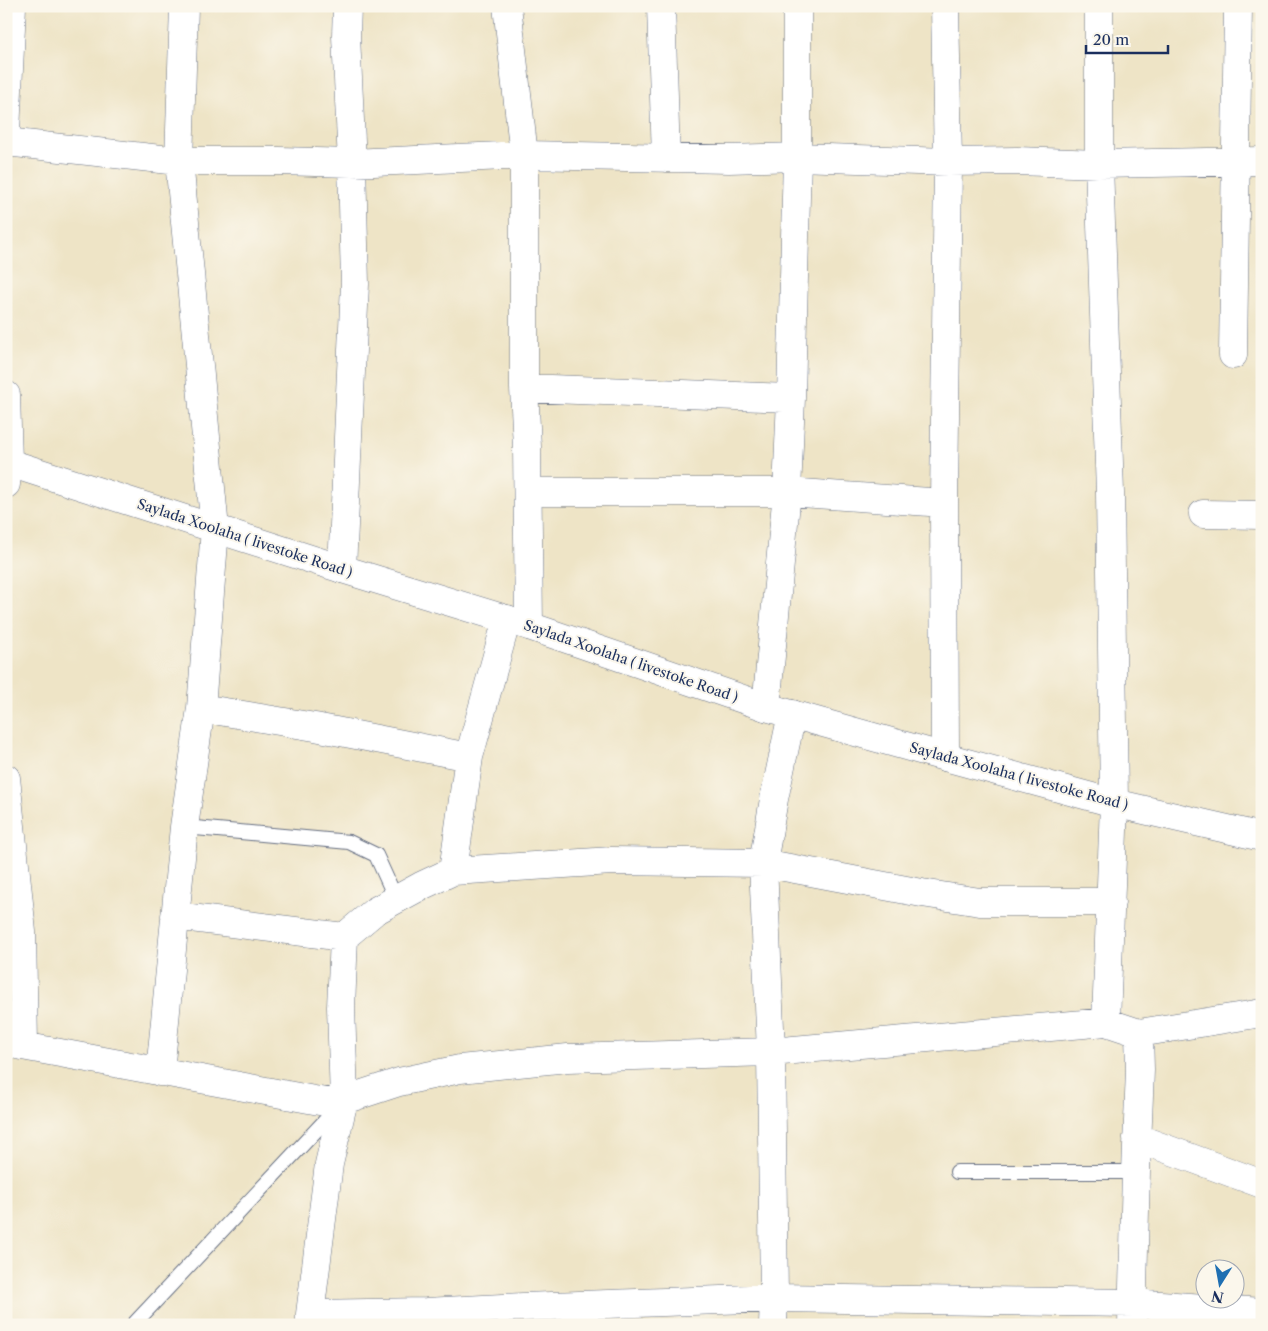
<svg xmlns="http://www.w3.org/2000/svg" width="1268" height="1331" viewBox="0 0 1268 1331" font-family="'Libre Caslon Text',serif">
  <rect width="100%" height="100%" fill="#fbf7ec"/>
  <filter id="ink" filterUnits="userSpaceOnUse"><feTurbulence type="fractalNoise" baseFrequency=".02" numOctaves="2"/><feDisplacementMap in="SourceGraphic" scale="10" xChannelSelector="R" yChannelSelector="G"/><feConvolveMatrix kernelMatrix="1 2 1 2 8 2 1 2 1" color-interpolation-filters="sRGB"/></filter>
  <filter id="wash" filterUnits="userSpaceOnUse"><feTurbulence type="fractalNoise" baseFrequency=".0096" numOctaves="4" result="noise"/><feDisplacementMap in="SourceGraphic" scale="20" xChannelSelector="R" yChannelSelector="G"/><feGaussianBlur stdDeviation="1.12" result="paint"/><feColorMatrix in="noise" values="0 0 0 0 0 0 0 0 0 0 0 0 0 0 0 0 0 1.4 0 .05"/><feComposite in="paint" operator="in"/></filter>
  <g filter="url(#wash)">
    <rect width="100%" height="100%" fill="#eee4c6"/>
  </g>
  <g filter="url(#ink)">
    <g fill="none" stroke-linecap="round" stroke-linejoin="round">
      <g stroke="#656e82" stroke-width="16">
        <path id="lane" d="M 184,827 L 349,842 L 376,855 L 396,899
          M 957,1172 L 1136,1172
          M 133,1325 L 338,1107"/>
      </g>
      <g stroke="#656e82" stroke-width="29">
        <path id="street" d="M 507,6 L 524,155 L 524,388 L 527,447 L 529,626
          M 661,6 L 666,158
          M 945,6 L 948,162 L 944,503 L 945,757
          M 1099,6 L 1099,164 L 1110,493 L 1114,803 L 1106,1022
          M 6,142 L 179,161 L 279,161 L 352,163 L 524,155 L 729,159 L 797,157 L 948,162 L 1017,161 L 1099,164 L 1262,161
          M 1233,355 L 1238,6
          M 524,388 L 791,398
          M 6,484 L 8,462
          M 528,492 L 787,492 L 944,503
          M 1203,514 L 1262,515
          M 342,569 L 355,284 L 352,163 L 346,36 L 347,6
          M 766,707 L 787,492 L 791,398 L 797,157 L 797,6
          M 201,708 L 315,727 L 469,757
          M 6,778 L 22,932 L 24,1045
          M 453,871 L 469,757 L 507,619
          M 175,916 L 344,937
          M 6,1043 L 325,1102 L 344,1100 L 399,1082 L 460,1069 L 568,1058 L 771,1052 L 1106,1022 L 1139,1033 L 1262,1013
          M 160,1072 L 184,827 L 201,708 L 215,529 L 179,161 L 184,6
          M 1137,1138 L 1262,1184
          M 310,1314 L 426,1312 L 523,1307 L 774,1298 L 1132,1303 L 1262,1312
          M 310,1325 L 310,1314 L 329,1164 L 344,1100 L 341,1007 L 344,937 L 375,911 L 421,886 L 453,871 L 612,861 L 763,863 L 922,893 L 980,902 L 1111,902
          M 773,1325 L 774,1298 L 771,1052 L 763,863 L 774,799 L 792,714
          M 1132,1325 L 1136,1172 L 1140,1070 L 1139,1033"/>
      </g>
      <g stroke="#656e82" stroke-width="29">
        <path id="secondary" d="M 6,132 L 12,6
          M 6,395 L 8,462
          M 6,462 L 342,569 L 529,626 L 766,707 L 945,757 L 1114,803 L 1262,837"/>
      </g>
      <use href="#lane" stroke="#fff" stroke-width="14"/>
      <use href="#street" stroke="#fff" stroke-width="28"/>
      <use href="#secondary" stroke="#fff" stroke-width="28"/>
    </g>
  </g>
  <g text-anchor="middle" stroke-width="4" stroke-linejoin="round" paint-order="stroke">
    <g font-size="14" fill="#1b2f5e" stroke="#fbf7ec">
      <text transform="translate(245 538) rotate(18)" y="5">Saylada Xoolaha ( livestoke Road )</text>
      <text transform="translate(631 661) rotate(19)" y="5">Saylada Xoolaha ( livestoke Road )</text>
      <text transform="translate(1019 776) rotate(15)" y="5">Saylada Xoolaha ( livestoke Road )</text>
    </g>
  </g>
  <rect width="1268" height="1331" fill="none" stroke="#fbf7ec" stroke-width="25"/>
  <g transform="translate(1220 1284) rotate(191)"><circle r="24" fill="#fbf7ec" stroke="#a1a7b3"/>
  <path d="M0-4L9 19L0 12L-9 19Z" fill="#1f6fb2"/>
  <text y="-8" font-size="14" font-weight="bold" text-anchor="middle" fill="#1b2f5e">N</text>
  </g>
  <path d="M1086 45v8h82v-8" fill="none" stroke="#1b2f5e" stroke-width="2.5"/>
  <text x="1093" y="45" font-size="15" fill="#1b2f5e" stroke="#fbf7ec" stroke-width="4" paint-order="stroke">20 m</text>
</svg>
